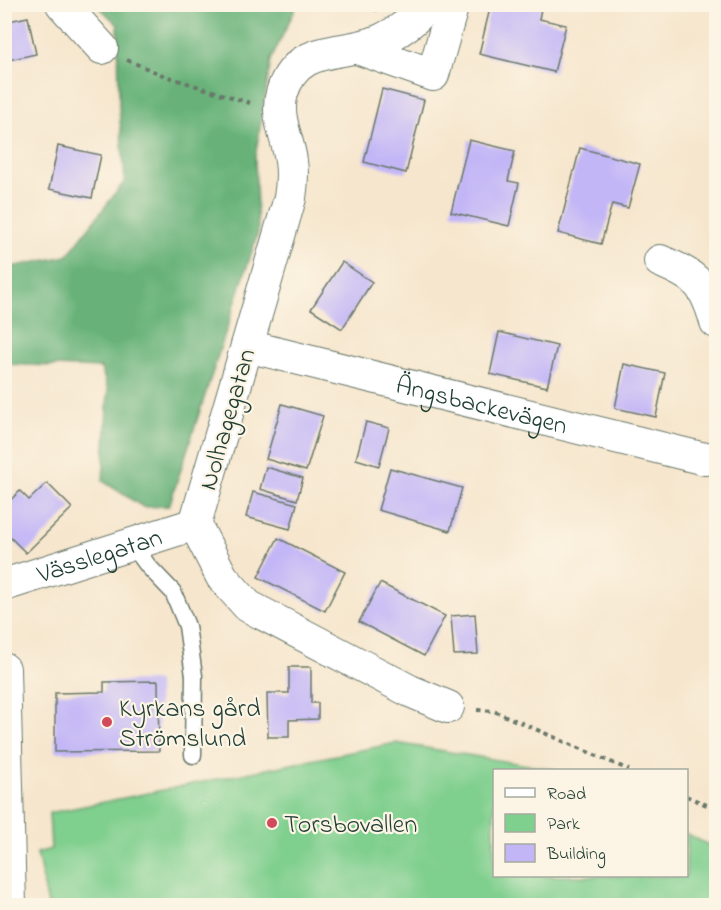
<svg xmlns="http://www.w3.org/2000/svg" width="721" height="910" viewBox="0 0 721 910" font-family="'Indie Flower',sans-serif">
  <rect width="100%" height="100%" fill="#fcf5e5"/>
  <filter id="ink" filterUnits="userSpaceOnUse"><feTurbulence type="fractalNoise" baseFrequency=".0167" numOctaves="2"/><feDisplacementMap in="SourceGraphic" scale="12" xChannelSelector="R" yChannelSelector="G"/><feConvolveMatrix kernelMatrix="1 2 1 2 8 2 1 2 1" color-interpolation-filters="sRGB"/></filter>
  <filter id="wash" filterUnits="userSpaceOnUse"><feTurbulence type="fractalNoise" baseFrequency=".008" numOctaves="4" result="noise"/><feDisplacementMap in="SourceGraphic" scale="24" xChannelSelector="R" yChannelSelector="G"/><feGaussianBlur stdDeviation="1.35" result="paint"/><feColorMatrix in="noise" values="0 0 0 0 0 0 0 0 0 0 0 0 0 0 0 0 0 1.4 0 .05"/><feComposite in="paint" operator="in"/></filter>
  <g filter="url(#wash)">
    <rect width="100%" height="100%" fill="#f6e6cd"/>
    <path fill="#7fcf8e" stroke="#4f8661" stroke-width="1.5" d="M 396,743 L 557,770 L 494,770 L 494,876 L 686,876 L 687,834 L 716,849 L 716,905 L 48,905 L 37,853 L 51,849 L 49,813 Z"/>
    <path fill="#67b279" stroke="#437856" stroke-width="1.5" d="M 97,5 L 297,5 L 271,60 L 255,158 L 258,233 L 169,506 L 143,507 L 103,481 L 108,390 L 101,368 L 5,364 L 5,268 L 67,256 L 125,181 L 119,108 L 118,25 Z"/>
    <g id="blocks">
      <path fill="#c2b6f7" d="M 359,4 L 379,4 L 376,11 Z
        M 491,4 L 542,4 L 539,19 L 566,25 L 554,72 L 479,54 Z
        M 28,17 L 36,54 L 4,61 L 4,22 Z
        M 382,89 L 424,100 L 406,173 L 364,162 Z
        M 469,140 L 515,151 L 508,181 L 519,183 L 509,226 L 451,212 Z
        M 58,146 L 101,155 L 92,198 L 49,189 Z
        M 580,148 L 640,164 L 628,208 L 612,204 L 601,244 L 558,233 Z
        M 342,262 L 372,282 L 342,329 L 311,309 Z
        M 499,332 L 557,346 L 547,387 L 490,374 Z
        M 624,364 L 665,373 L 656,417 L 615,408 Z
        M 282,404 L 323,416 L 306,471 L 266,459 Z
        M 366,422 L 389,428 L 379,466 L 356,459 Z
        M 266,467 L 303,478 L 297,500 L 260,489 Z
        M 390,468 L 462,488 L 450,531 L 378,510 Z
        M 47,483 L 72,508 L 26,553 L 4,531 L 4,506 L 20,491 L 29,500 Z
        M 253,492 L 297,504 L 290,529 L 246,517 Z
        M 278,538 L 345,572 L 325,611 L 258,577 Z
        M 380,583 L 445,616 L 424,656 L 359,622 Z
        M 475,614 L 478,654 L 454,655 L 451,616 Z
        M 289,667 L 311,667 L 311,703 L 318,703 L 318,719 L 289,720 L 289,737 L 268,737 L 267,693 L 289,693 Z
        M 158,681 L 159,751 L 55,752 L 55,693 L 104,692 L 104,682 Z"/>
    </g>
  </g>
  <g filter="url(#ink)">
    <use href="#blocks" fill-opacity="0" stroke="#6a786a" stroke-width="1.5"/>
    <g fill="none" stroke-linecap="round" stroke-linejoin="round">
      <g stroke="#6a786a" stroke-width="19">
        <path id="service" d="M 132,544 L 148,566 L 173,592 L 187,626 L 194,676 L 193,755"/>
      </g>
      <g stroke="#6a786a" stroke-width="34">
        <g id="minor">
          <path d="M 62,4 L 102,48"/>
          <path d="M 429,4 C 416,19 399,32 381,40 C 344,57 297,42 282,93 C 275,117 288,138 291,161 C 293,174 292,185 290,198 L 195,524 L 222,577 L 248,606 L 410,691 L 448,707"/>
          <path d="M 357,48 L 433,75 L 453,4"/>
          <path d="M 660,261 C 696,276 705,283 716,322"/>
          <path id="s1" d="M 247,346 L 705,459 L 716,457"/>
          <path id="s2" d="M 4,585 L 195,524"/>
          <path d="M 4,669 L 10,906"/>
        </g>
      </g>
      <path stroke="#6a786a" stroke-width="4" stroke-dasharray="4.5 4.5" stroke-linecap="butt" d="M 127,60 L 165,76 L 250,103
        M 477,710 L 494,711 L 629,770
        M 686,796 L 716,809"/>
      <use href="#service" stroke="#fff" stroke-width="16"/>
      <use href="#minor" stroke="#fff" stroke-width="32"/>
    </g>
  </g>
  <g fill="#d1495b" stroke="#fcf5e5" stroke-width="2">
    <circle cx="107" cy="722" r="6"/>
    <circle cx="272" cy="823" r="6"/>
  </g>
  <g text-anchor="middle" stroke-width="4.5" stroke-linejoin="round" paint-order="stroke">
    <g font-size="26" fill="#1f3d34" stroke="#fcf5e5">
      <text dy="9" stroke="none"><textPath href="#s1" startOffset="242">Ängsbackevägen</textPath></text>
      <text transform="translate(226 419) rotate(-74)" y="9">Nolhagegatan</text>
      <text dy="9" stroke="none"><textPath href="#s2" startOffset="100">Vässlegatan</textPath></text>
    </g>
    <g font-size="26" fill="#1f3d34" stroke="#fcf5e5" text-anchor="start">
      <text x="119" y="716">Kyrkans gård<tspan x="119" dy="30">Strömslund</tspan></text>
      <text x="284" y="832">Torsbovallen</text>
    </g>
  </g>
  <rect width="721" height="910" fill="none" stroke="#fcf5e5" stroke-width="24"/>
  <rect x="493" y="769" width="195" height="108" fill="#fcf5e5" stroke="#a4ab9e" stroke-width="1.5"/>
  <rect x="505" y="788" width="30" height="9" fill="#ffffff" stroke="#a4ab9e" stroke-width="1.5"/>
  <text x="547" y="799" font-size="18" fill="#1f3d34">Road</text>
  <rect x="505" y="814" width="30" height="18" fill="#7fcf8e" stroke="#a4ab9e" stroke-width="1.5"/>
  <text x="547" y="829" font-size="18" fill="#1f3d34">Park</text>
  <rect x="505" y="844" width="30" height="18" fill="#c2b6f7" stroke="#a4ab9e" stroke-width="1.5"/>
  <text x="547" y="859" font-size="18" fill="#1f3d34">Building</text>
</svg>
